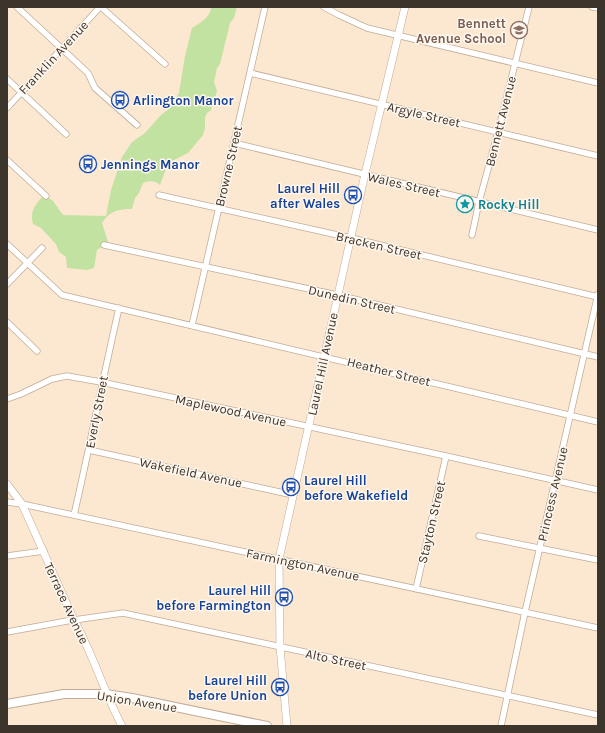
<svg xmlns="http://www.w3.org/2000/svg" width="605" height="733" viewBox="0 0 605 733" font-family="Karla,sans-serif">
  <rect width="100%" height="100%" fill="#fce7d0"/>
  <path fill="#c2e2a1" d="M 211,7 L 237,7 L 234,18 L 230,23 L 220,64 L 217,68 L 214,82 L 217,91 L 211,110 L 207,113 L 205,117 L 205,128 L 203,135 L 188,153 L 168,163 L 160,185 C 155,180 148,181 143,183 L 139,193 L 135,198 L 132,209 C 119,209 109,211 102,223 L 108,242 L 97,250 L 94,268 L 87,270 L 67,268 L 66,257 L 59,252 L 56,244 L 41,228 L 33,224 C 29,211 36,204 44,195 L 53,201 L 63,215 L 106,216 L 111,190 L 122,157 L 132,142 L 145,133 L 160,116 L 171,107 L 175,99 L 179,93 L 185,56 L 192,28 C 200,23 211,17 211,7 Z"/>
  <g fill="none" stroke-linecap="round" stroke-linejoin="round">
    <g stroke="#c1ad97" stroke-width="7">
      <path id="minor" d="M 17,7 L 88,73 L 95,88 L 137,125
        M 101,7 L 165,64
        M 324,7 L 339,15 L 367,28 L 598,83
        M 592,7 L 598,8
        M 250,73 L 598,156
        M 7,79 L 66,134
        M 7,108 L 100,7
        M 234,143 L 598,230
        M 7,160 L 46,196
        M 159,195 L 351,238 L 598,297
        M 472,235 L 479,202 L 498,132 L 529,7
        M 7,244 L 62,295 L 598,422
        M 104,245 L 337,295 L 598,357
        M 7,284 L 42,248
        M 7,322 L 37,351
        M 192,325 L 265,7
        M 7,399 L 21,394 L 52,379 L 67,376 L 101,382 L 446,456 L 598,490
        M 89,450 L 293,495
        M 7,502 L 22,504 L 598,628
        M 74,515 C 90,446 103,377 119,308
        M 479,536 L 598,560
        M 7,556 L 44,551
        M 416,589 L 446,456
        M 7,632 L 67,621 L 123,613 L 598,715
        M 501,726 L 525,612 L 598,294"/>
    </g>
    <g stroke="#c1ad97" stroke-width="8">
      <path id="tertiary" d="M 7,484 L 22,504 L 74,620 C 93,654 104,692 122,726
        M 287,726 L 280,647 L 279,559 L 365,174 L 405,7"/>
    </g>
    <g stroke="#c1ad97" stroke-width="10">
      <path id="secondary" d="M 7,704 L 64,694 L 106,694 L 132,698 L 267,726"/>
    </g>
    <use href="#minor" stroke="#fff" stroke-width="5.5"/>
    <use href="#tertiary" stroke="#fff" stroke-width="7"/>
    <use href="#secondary" stroke="#fff" stroke-width="8"/>
  </g>
  <defs>
    <g id="school-ring" transform="scale(0.9)"><circle r="9.5" fill="#fff7ed" stroke="#8d6e63" stroke-width="1.5"/><path d="M0-5L7-2L0 1L-7-2ZM-4 1L0 2.5L4 1V4Q0 6-4 4Z" fill="#8d6e63"/></g>
    <g id="bus-ring" transform="scale(0.9)"><circle r="9.5" fill="#fff7ed" stroke="#1a4fb4" stroke-width="1.5"/><path d="M-5-6H5V4H4V6H2V4H-2V6H-4V4H-5ZM-3.5-4V0h7V-4ZM-3.5 1.2v1.5H-2V1.2ZM2 1.2v1.5H3.5V1.2Z" fill="#1a4fb4"/></g>
    <g id="sight-ring" transform="scale(0.9)"><circle r="9.5" fill="#fff7ed" stroke="#0f9aa8" stroke-width="1.5"/><path d="M0-6L1.8-2.2L6-1.7L2.9 1.2L3.7 5.4L0 3.3L-3.7 5.4L-2.9 1.2L-6-1.7L-1.8-2.2Z" fill="#0f9aa8"/></g>
  </defs>
  <g fill-rule="evenodd">
    <use href="#school-ring" x="519" y="30"/>
    <use href="#bus-ring" x="120" y="100"/>
    <use href="#bus-ring" x="88" y="164"/>
    <use href="#bus-ring" x="353" y="195"/>
    <use href="#sight-ring" x="465" y="204"/>
    <use href="#bus-ring" x="291" y="487"/>
    <use href="#bus-ring" x="284" y="597"/>
    <use href="#bus-ring" x="280" y="687"/>
  </g>
  <g text-anchor="middle" stroke-width="3" stroke-linejoin="round" paint-order="stroke">
    <g font-size="13" font-weight="bold" fill="#785e54" stroke="#fff7ed" text-anchor="end">
      <text x="506" y="28">Bennett<tspan x="506" dy="15">Avenue School</tspan></text>
    </g>
    <g font-size="13" fill="#3c352c" stroke="#fff7ed">
      <text transform="translate(53 57) rotate(-47)" y="5">Franklin Avenue</text>
      <text transform="translate(424 114) rotate(13)" y="5">Argyle Street</text>
      <text transform="translate(500 121) rotate(-76)" y="5">Bennett Avenue</text>
      <text transform="translate(228 166) rotate(-77)" y="5">Browne Street</text>
      <text transform="translate(404 184) rotate(13)" y="5">Wales Street</text>
      <text transform="translate(379 245) rotate(13)" y="5">Bracken Street</text>
      <text transform="translate(352 299) rotate(13)" y="5">Dunedin Street</text>
      <text transform="translate(322 364) rotate(-78)" y="5">Laurel Hill Avenue</text>
      <text transform="translate(389 371) rotate(14)" y="5">Heather Street</text>
      <text transform="translate(231 410) rotate(12)" y="5">Maplewood Avenue</text>
      <text transform="translate(96 412) rotate(-79)" y="5">Everly Street</text>
      <text transform="translate(191 472) rotate(12)" y="5">Wakefield Avenue</text>
      <text transform="translate(552 494) rotate(-77)" y="5">Princess Avenue</text>
      <text transform="translate(431 522) rotate(-77)" y="5">Stayton Street</text>
      <text transform="translate(303 564) rotate(12)" y="5">Farmington Avenue</text>
      <text transform="translate(67 603) rotate(65)" y="5">Terrace Avenue</text>
      <text transform="translate(336 659) rotate(12)" y="5">Alto Street</text>
      <text transform="translate(137 701) rotate(9)" y="5">Union Avenue</text>
    </g>
    <g font-size="13" font-weight="bold" fill="#164399" stroke="#fff7ed" text-anchor="start">
      <text x="133" y="105">Arlington Manor</text>
      <text x="101" y="169">Jennings Manor</text>
      <text x="340" y="193" text-anchor="end">Laurel Hill<tspan x="340" dy="15">after Wales</tspan></text>
      <text x="304" y="485">Laurel Hill<tspan x="304" dy="15">before Wakefield</tspan></text>
      <text x="271" y="595" text-anchor="end">Laurel Hill<tspan x="271" dy="15">before Farmington</tspan></text>
      <text x="267" y="685" text-anchor="end">Laurel Hill<tspan x="267" dy="15">before Union</tspan></text>
    </g>
    <g font-size="13" font-weight="bold" fill="#0d838f" stroke="#fff7ed" text-anchor="start">
      <text x="478" y="209">Rocky Hill</text>
    </g>
  </g>
  <rect width="605" height="733" fill="none" stroke="#3c352c" stroke-width="16"/>
</svg>
